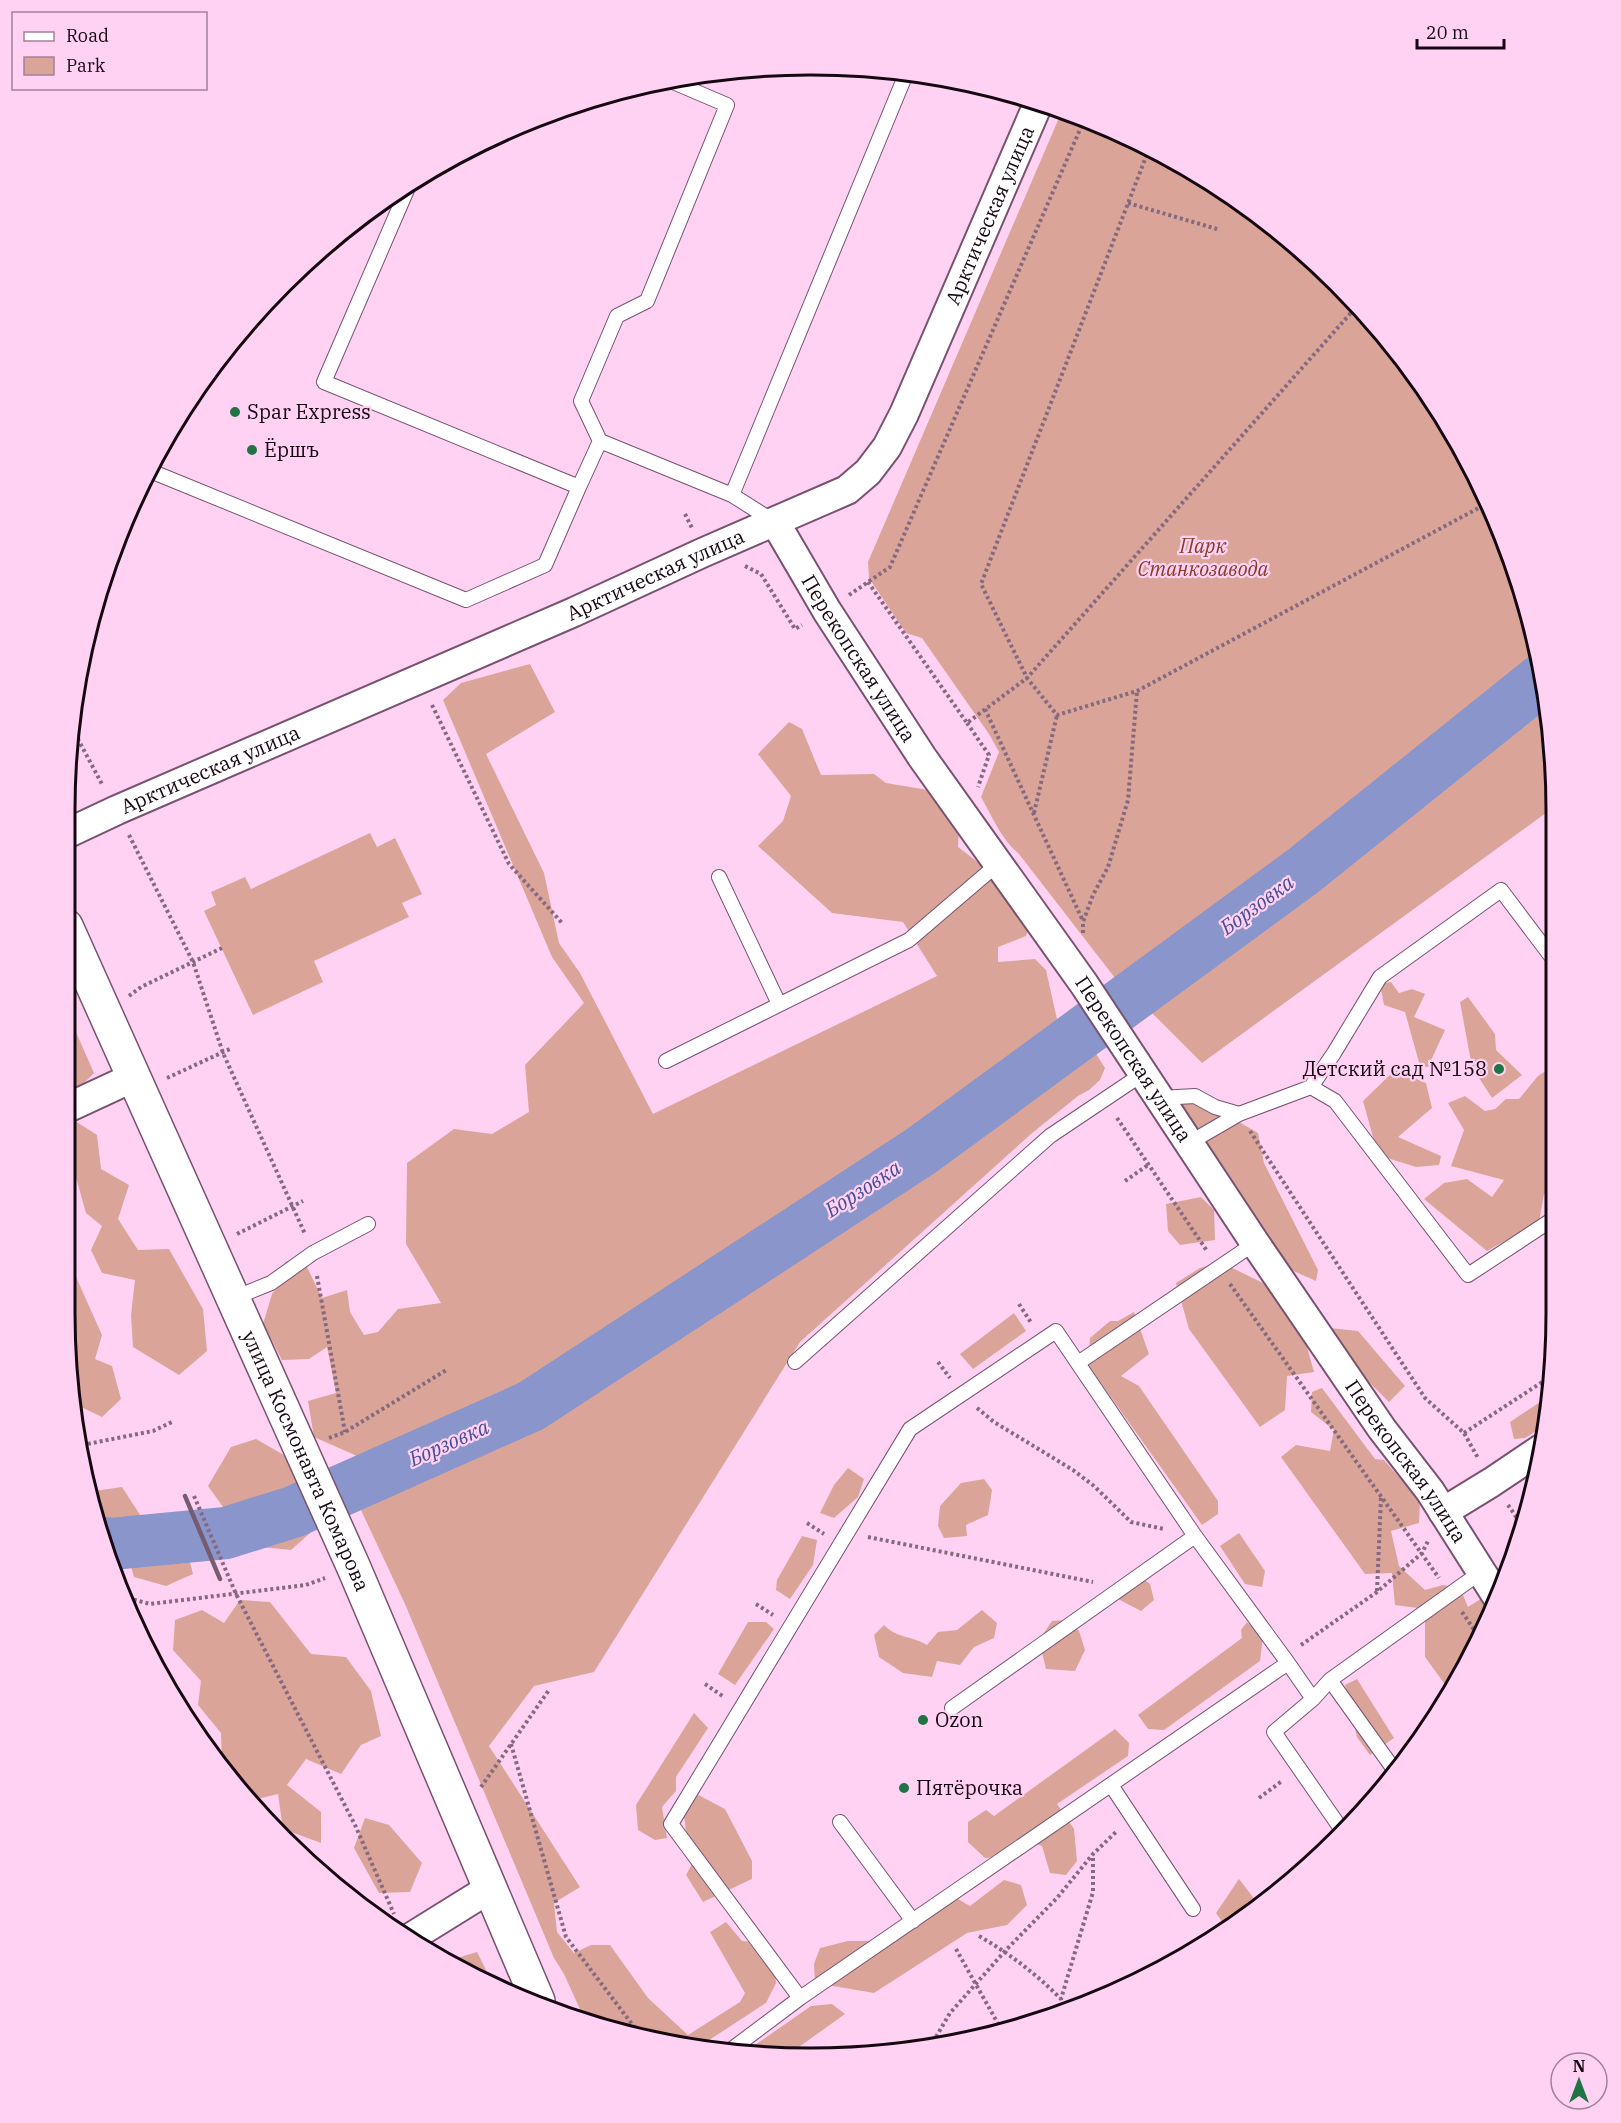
<svg xmlns="http://www.w3.org/2000/svg" width="1621" height="2123" viewBox="0 0 1621 2123" font-family="'IBM Plex Serif',serif">
  <rect width="100%" height="100%" fill="#ffd2f4"/>
  <path fill="#daa598" d="M 1062,111 L 1096,121 L 1225,190 L 1338,283 L 1431,396 L 1500,525 L 1550,713 L 1550,810 L 1202,1063 L 1143,1004 L 1122,973 L 1115,978 L 1019,854 C 1001,839 992,816 981,797 L 999,752 L 989,734 L 922,638 L 906,633 L 869,578 L 868,562 Z
    M 530,664 L 555,712 L 486,754 L 544,873 L 559,943 L 580,973 L 653,1114 L 937,976 L 903,922 L 832,913 L 758,846 L 783,821 L 791,796 L 758,754 L 789,722 L 802,729 L 821,775 L 874,774 L 886,783 L 934,791 L 959,824 L 958,847 L 1004,882 L 1031,921 L 1026,936 L 998,947 L 998,962 L 1035,959 L 1046,970 L 1061,1037 L 1082,1050 L 1086,1038 L 1105,1068 L 1100,1080 L 1089,1090 L 1078,1096 L 1031,1134 L 800,1342 L 594,1672 L 534,1686 L 489,1746 L 580,1887 L 554,1903 L 557,1932 L 574,1953 L 591,1945 L 610,1945 L 648,1998 L 688,2035 L 740,2002 L 745,1993 L 710,1932 L 726,1922 L 742,1941 L 753,1942 L 775,1972 L 776,1983 L 766,2003 L 700,2046 L 665,2044 L 583,2016 L 564,1974 L 554,1958 L 405,1604 L 360,1508 L 374,1491 L 366,1460 L 314,1437 L 308,1401 L 336,1393 L 327,1347 L 309,1359 L 282,1360 L 263,1324 L 272,1294 L 284,1277 L 285,1262 L 302,1257 L 322,1298 L 347,1290 L 350,1312 L 364,1335 L 378,1332 L 398,1309 L 441,1303 L 406,1244 L 407,1163 L 454,1129 L 492,1134 L 529,1112 L 525,1065 L 584,1003 L 552,957 L 443,700 L 461,683 Z
    M 370,833 L 377,847 L 395,838 L 422,894 L 402,903 L 409,917 L 314,961 L 323,982 L 253,1015 L 204,911 L 216,905 L 211,892 L 245,877 L 251,889 Z
    M 1391,982 L 1399,993 L 1412,989 L 1425,994 L 1414,1017 L 1445,1030 L 1428,1067 L 1420,1066 L 1405,1012 L 1384,1005 L 1380,984 Z
    M 1468,997 L 1495,1034 L 1496,1050 L 1522,1075 L 1492,1098 L 1472,1067 L 1460,1002 Z
    M 65,1007 L 94,1073 L 74,1093 L 65,1096 Z
    M 1550,1068 L 1550,1191 L 1544,1194 L 1539,1222 L 1487,1251 L 1424,1199 L 1444,1183 L 1467,1179 L 1492,1197 L 1504,1180 L 1451,1166 L 1464,1130 L 1448,1103 L 1465,1096 L 1485,1111 L 1495,1109 L 1506,1099 L 1519,1099 L 1538,1076 Z
    M 1395,1070 L 1426,1083 L 1432,1108 L 1398,1137 L 1441,1156 L 1439,1165 L 1416,1167 L 1378,1155 L 1363,1101 Z
    M 1186,1091 L 1258,1133 L 1264,1163 L 1318,1270 L 1316,1281 L 1280,1265 L 1176,1111 Z
    M 69,1117 L 97,1135 L 101,1169 L 129,1185 L 118,1219 L 138,1250 L 169,1249 L 203,1309 L 207,1351 L 179,1375 L 133,1347 L 131,1315 L 135,1280 L 102,1273 L 91,1250 L 102,1226 L 86,1213 L 75,1174 L 65,1168 L 65,1119 Z
    M 1201,1197 L 1214,1210 L 1215,1240 L 1180,1245 L 1168,1231 L 1166,1204 Z
    M 1220,1262 L 1263,1283 L 1287,1314 L 1300,1322 L 1314,1372 L 1287,1376 L 1285,1410 L 1260,1427 L 1189,1329 L 1176,1283 L 1200,1268 Z
    M 65,1265 L 72,1268 L 102,1335 L 95,1359 L 112,1366 L 121,1399 L 102,1417 L 77,1405 L 74,1370 L 72,1369 L 65,1313 Z
    M 1134,1312 L 1149,1354 L 1121,1376 L 1139,1386 L 1218,1501 L 1218,1514 L 1202,1525 L 1088,1365 L 1090,1338 L 1110,1321 L 1118,1321 Z
    M 1014,1313 L 1026,1331 L 973,1369 L 960,1354 Z
    M 1330,1328 L 1358,1331 L 1405,1386 L 1389,1402 L 1338,1351 Z
    M 1322,1388 L 1375,1459 L 1384,1460 L 1420,1501 L 1419,1523 L 1391,1531 L 1399,1566 L 1425,1590 L 1443,1585 L 1460,1588 L 1468,1607 L 1487,1595 L 1492,1602 L 1449,1690 L 1425,1657 L 1425,1609 L 1395,1605 L 1392,1573 L 1365,1574 L 1281,1457 L 1296,1445 L 1330,1451 L 1334,1430 L 1311,1412 L 1312,1392 Z
    M 1546,1398 L 1550,1403 L 1547,1424 L 1525,1438 L 1514,1439 L 1510,1422 Z
    M 256,1439 L 289,1458 L 318,1526 L 291,1550 L 251,1546 L 208,1486 L 231,1447 Z
    M 848,1468 L 864,1479 L 858,1497 L 834,1518 L 820,1513 L 834,1485 Z
    M 984,1479 L 992,1490 L 988,1515 L 966,1525 L 967,1536 L 944,1538 L 938,1526 L 940,1506 L 961,1483 Z
    M 122,1487 L 144,1521 L 182,1532 L 193,1574 L 166,1586 L 134,1577 L 120,1528 L 100,1531 L 90,1506 L 88,1492 Z
    M 1239,1533 L 1265,1571 L 1262,1587 L 1245,1584 L 1220,1546 Z
    M 802,1536 L 817,1540 L 813,1565 L 790,1599 L 776,1590 L 777,1580 Z
    M 1135,1573 L 1150,1584 L 1154,1600 L 1141,1611 L 1118,1599 L 1119,1583 Z
    M 240,1600 L 270,1602 L 311,1654 L 346,1657 L 371,1691 L 381,1736 L 361,1745 L 341,1774 L 306,1759 L 287,1785 L 321,1812 L 321,1843 L 283,1829 L 278,1794 L 253,1800 L 222,1761 L 221,1733 L 198,1705 L 201,1681 L 173,1650 L 175,1620 L 202,1610 L 224,1623 Z
    M 982,1610 L 997,1623 L 994,1638 L 974,1647 L 960,1665 L 937,1661 L 932,1677 L 903,1673 L 879,1657 L 874,1635 L 884,1625 C 898,1639 910,1635 927,1645 L 938,1632 L 957,1630 Z
    M 1066,1620 L 1079,1631 L 1085,1650 L 1075,1671 L 1046,1669 L 1039,1640 L 1052,1621 Z
    M 748,1622 L 766,1622 L 774,1629 L 735,1685 L 718,1674 Z
    M 1247,1622 L 1263,1637 L 1260,1661 L 1164,1730 L 1148,1729 L 1138,1715 L 1242,1638 L 1241,1630 Z
    M 1357,1679 L 1394,1738 L 1370,1755 L 1357,1737 L 1345,1685 Z
    M 694,1713 L 708,1728 L 676,1777 L 676,1791 L 662,1807 L 667,1838 L 655,1840 L 638,1830 L 636,1805 Z
    M 1115,1729 L 1129,1743 L 1128,1756 L 1057,1804 L 1074,1829 L 1077,1861 L 1066,1875 L 1050,1873 L 1042,1846 L 1025,1840 L 996,1857 L 985,1858 L 968,1842 L 968,1822 L 986,1810 L 994,1816 Z
    M 687,1789 L 725,1809 L 752,1861 L 752,1879 L 703,1902 L 686,1875 L 691,1866 L 684,1816 L 679,1799 Z
    M 365,1818 L 389,1825 L 422,1863 L 410,1892 L 379,1893 L 354,1848 Z
    M 1239,1879 L 1259,1905 L 1228,1930 L 1216,1913 Z
    M 1004,1880 L 1021,1885 L 1027,1905 L 1007,1925 L 967,1933 L 874,1993 L 815,1983 L 814,1964 L 820,1948 L 848,1941 L 875,1941 L 944,1891 L 970,1906 Z
    M 477,1952 L 494,1986 L 480,1981 L 447,1961 Z
    M 832,2004 L 845,2014 L 792,2052 L 748,2050 L 811,2006 Z"/>
  <g fill="none" stroke-linecap="round" stroke-linejoin="round">
    <path stroke="#8a95cc" stroke-width="52" d="M 105,1543 L 111,1544 L 226,1533 L 293,1512 L 531,1406 L 921,1151 L 1303,871 L 1541,680"/>
    <g stroke="#785270" stroke-width="16">
      <path id="service" d="M 410,183 L 324,382 L 579,487 L 600,441 L 732,495 L 773,521
        M 600,441 L 581,401 L 617,316 L 647,301 L 727,105 L 666,79
        M 149,468 L 148,470 L 466,600 L 545,565 L 579,487
        M 732,495 L 906,74
        M 719,877 L 779,1004
        M 666,1061 L 909,940 L 999,863
        M 1311,1087 L 1334,1053 L 1380,977 L 1501,890 L 1550,955
        M 1160,1098 L 1195,1096 L 1215,1107 L 1239,1114
        M 1189,1143 L 1239,1114 L 1311,1087 L 1335,1101 L 1468,1275 L 1550,1221
        M 234,1298 L 271,1283 L 313,1253 L 368,1224
        M 795,1362 L 1050,1136 L 1144,1073
        M 1078,1363 L 1255,1243
        M 1330,1680 L 1395,1771
        M 1313,1699 L 1274,1732 L 1344,1833
        M 952,1708 L 1195,1536
        M 1111,1785 L 1193,1909
        M 840,1822 L 913,1921
        M 800,1998 L 671,1824 L 910,1429 L 1056,1331 L 1195,1536 L 1288,1663
        M 732,2049 L 800,1998 L 1288,1663 L 1313,1699 L 1330,1680 L 1481,1572"/>
    </g>
    <g stroke="#785270" stroke-width="32">
      <g id="minor">
        <path id="s1" d="M 775,522 L 827,611 L 922,757 L 1084,984 L 1255,1243 L 1382,1429 L 1430,1491 L 1496,1595"/>
        <path id="s2" d="M 66,834 L 117,810 L 574,612 L 702,553 L 847,490 L 868,472 L 887,447 L 904,414 L 1038,104"/>
        <path d="M 65,1109 L 134,1077"/>
        <path d="M 1443,1512 L 1492,1482 L 1541,1449"/>
        <path d="M 410,1938 L 489,1889"/>
      </g>
    </g>
    <g stroke="#785270" stroke-width="36">
      <g id="tertiary">
        <path id="s3" d="M 66,926 L 354,1568 L 538,2001"/>
      </g>
    </g>
    <path stroke="#85697f" stroke-width="4" stroke-dasharray="3 3" stroke-linecap="butt" d="M 1149,149 L 981,584 L 1027,678 L 1057,715 L 1137,691 L 1488,503
      M 1128,203 L 1217,229
      M 685,514 L 692,528
      M 745,566 L 761,574 L 795,629 L 802,625
      M 868,582 L 967,723 L 1027,678 L 1357,306
      M 849,595 L 890,567 L 1085,118
      M 432,705 L 509,864 L 563,924
      M 985,709 L 1083,921
      M 967,723 L 989,755 L 978,787
      M 72,728 L 103,786
      M 1034,813 L 1057,715
      M 129,835 L 193,962 L 223,1053 L 305,1234
      M 1083,933 L 1083,922 L 1093,895 L 1108,867 L 1128,800 L 1137,691
      M 129,996 L 141,987 L 222,948
      M 167,1078 L 232,1048
      M 1117,1118 L 1207,1251
      M 1250,1131 L 1425,1398 L 1464,1433 L 1478,1458
      M 1125,1181 L 1148,1165
      M 237,1234 L 303,1201
      M 317,1276 L 345,1432
      M 1230,1284 L 1439,1578
      M 1019,1304 L 1032,1324
      M 938,1362 L 950,1378
      M 977,1408 L 994,1422 L 1073,1470 L 1094,1486 L 1131,1522 L 1164,1529
      M 1464,1433 L 1550,1377
      M 329,1438 L 345,1432 L 448,1369
      M 82,1445 L 153,1431 L 174,1421
      M 194,1496 L 236,1594 L 355,1825 L 394,1914
      M 1508,1505 L 1523,1527
      M 807,1523 L 824,1534
      M 868,1537 L 1093,1582
      M 1506,1561 L 1515,1557
      M 1377,1591 L 1381,1497
      M 128,1598 L 150,1604 L 306,1585 L 325,1578
      M 756,1604 L 773,1615
      M 1462,1612 L 1477,1634
      M 1301,1645 L 1377,1592 L 1422,1553 L 1428,1541
      M 705,1684 L 724,1697
      M 511,1744 L 566,1937 L 641,2036
      M 481,1787 L 549,1690
      M 1259,1798 L 1282,1781
      M 979,1936 C 1010,1954 1035,1973 1061,1999
      M 956,1949 L 1001,2029
      M 1064,2012 L 1061,1999 L 1093,1892 L 1093,1854
      M 933,2042 L 950,2013 L 1005,1951 L 1057,1898 L 1093,1854 L 1117,1831"/>
    <use href="#service" stroke="#fff" stroke-width="14"/>
    <use href="#minor" stroke="#fff" stroke-width="28"/>
    <use href="#tertiary" stroke="#fff" stroke-width="33"/>
    <path stroke="#775c71" stroke-width="4.5" d="M 185,1496 L 220,1579"/>
  </g>
  <g fill="#1f7345" stroke="#ffd2f4" stroke-width="2">
    <circle cx="235" cy="412" r="6"/>
    <circle cx="252" cy="450" r="6"/>
    <circle cx="1499" cy="1069" r="6"/>
    <circle cx="923" cy="1720" r="6"/>
    <circle cx="904" cy="1788" r="6"/>
  </g>
  <g text-anchor="middle" stroke-width="4.5" stroke-linejoin="round" paint-order="stroke">
    <g font-size="20" fill="#160813" stroke="#ffd2f4">
      <text dy="7" stroke="none"><textPath href="#s2" startOffset="1166">Арктическая улица</textPath></text>
      <text dy="7" stroke="none"><textPath href="#s2" startOffset="644">Арктическая улица</textPath></text>
      <text dy="7" stroke="none"><textPath href="#s1" startOffset="160">Перекопская улица</textPath></text>
      <text dy="7" stroke="none"><textPath href="#s2" startOffset="158">Арктическая улица</textPath></text>
      <text dy="7" stroke="none"><textPath href="#s1" startOffset="646">Перекопская улица</textPath></text>
      <text dy="7" stroke="none"><textPath href="#s3" startOffset="586">улица Космонавта Комарова</textPath></text>
      <text dy="7" stroke="none"><textPath href="#s1" startOffset="1132">Перекопская улица</textPath></text>
    </g>
    <g font-size="20" fill="#160813" stroke="#ffd2f4" text-anchor="start">
      <text x="247" y="419">Spar Express</text>
      <text x="264" y="457">Ёршъ</text>
      <text x="1487" y="1076" text-anchor="end">Детский сад №158</text>
      <text x="935" y="1727">Ozon</text>
      <text x="916" y="1795">Пятёрочка</text>
    </g>
    <g font-size="20" font-style="italic" fill="#893b28" stroke="#ffd2f4">
      <text x="1203" y="553">Парк<tspan x="1203" dy="23">Станкозавода</tspan></text>
    </g>
    <g font-size="21" font-style="italic" fill="#454f94" stroke="#ffd2f4">
      <text transform="translate(1257 905) rotate(-36)" y="7">Борзовка</text>
      <text transform="translate(863 1189) rotate(-33)" y="7">Борзовка</text>
      <text transform="translate(449 1443) rotate(-24)" y="7">Борзовка</text>
    </g>
  </g>
  <path d="M0 0H1621V2123H0ZM810 75H811A735 735 0 0 1 1546 810V1313A735 735 0 0 1 811 2048H810A735 735 0 0 1 75 1313V810A735 735 0 0 1 810 75Z" fill="#ffd2f4" fill-rule="evenodd"/>
  <path fill="none" stroke="#160813" stroke-width="3" d="M810 75H811A735 735 0 0 1 1546 810V1313A735 735 0 0 1 811 2048H810A735 735 0 0 1 75 1313V810A735 735 0 0 1 810 75Z"/>
  <rect x="12" y="12" width="195" height="78" fill="#ffd2f4" stroke="#a2819a" stroke-width="1.5"/>
  <rect x="24" y="32" width="30" height="9" fill="#ffffff" stroke="#a2819a" stroke-width="1.5"/>
  <text x="66" y="42" font-size="18" fill="#160813">Road</text>
  <rect x="24" y="57" width="30" height="18" fill="#daa598" stroke="#a2819a" stroke-width="1.5"/>
  <text x="66" y="72" font-size="18" fill="#160813">Park</text>
  <g transform="translate(1579 2081)"><circle r="28" fill="#ffd2f4" stroke="#a2819a" stroke-width="1.5"/>
  <path d="M0-4.5L10 22L0 15L-10 22Z" fill="#1f7345"/>
  <text y="-9" font-size="16" font-weight="bold" text-anchor="middle" fill="#160813">N</text>
  </g>
  <path d="M1417 39v9h87v-9" fill="none" stroke="#160813" stroke-width="3"/>
  <text x="1426" y="39" font-size="18" fill="#160813" stroke="#ffd2f4" stroke-width="4.5" paint-order="stroke">20 m</text>
</svg>
